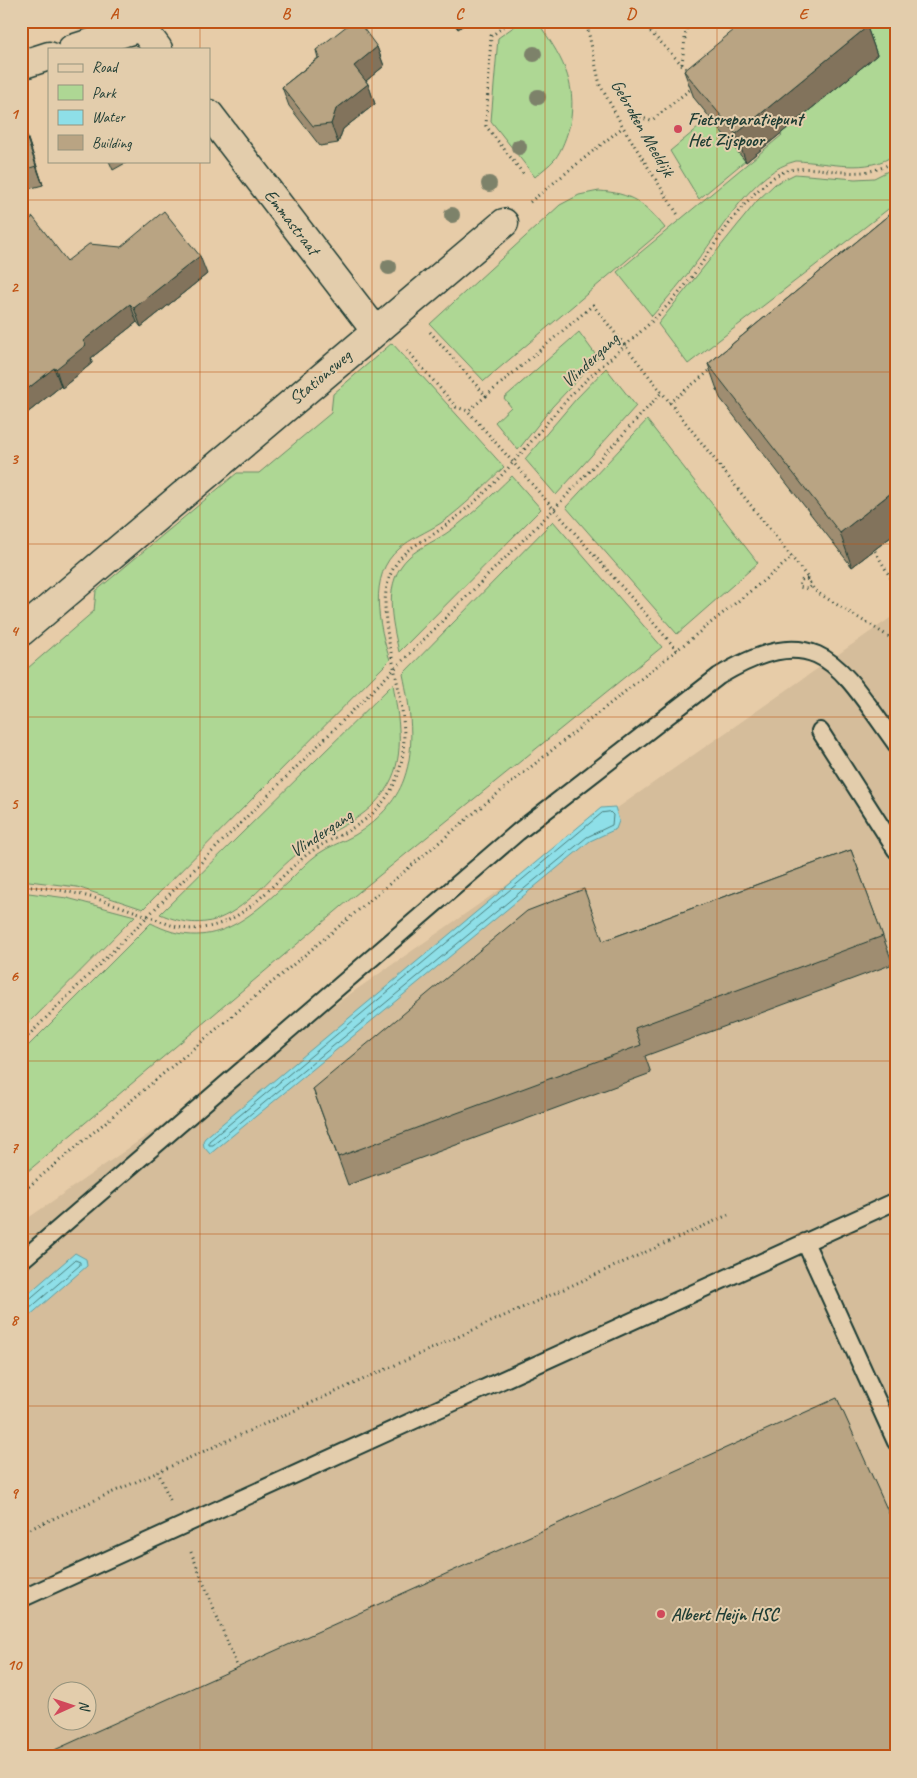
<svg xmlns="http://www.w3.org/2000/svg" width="917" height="1778" viewBox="0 0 917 1778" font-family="Caveat,sans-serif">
  <rect width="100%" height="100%" fill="#e7cca8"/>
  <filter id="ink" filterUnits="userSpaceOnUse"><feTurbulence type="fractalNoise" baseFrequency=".02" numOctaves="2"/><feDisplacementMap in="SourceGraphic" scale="10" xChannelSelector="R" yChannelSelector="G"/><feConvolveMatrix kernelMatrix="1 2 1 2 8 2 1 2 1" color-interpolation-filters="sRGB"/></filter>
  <g filter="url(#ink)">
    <path fill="#d5bd9b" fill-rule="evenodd" d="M 896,614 L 896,1757 L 21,1757 L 21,1223 ZM 58,1690 L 88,1690 L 88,1720 L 58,1720 Z"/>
    <path fill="#aed794" stroke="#668a64" d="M 522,21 L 537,21 C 560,55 578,81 570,124 C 567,135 562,150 555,159 C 549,166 541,171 535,177 L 491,121 L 498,38 Z
      M 788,21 L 896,21 L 896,154 C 866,175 830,162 796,161 C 754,171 723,227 698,260 C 684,279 668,298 652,316 L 617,272 L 782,135 L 780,132 L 699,199 L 670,151 L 710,118 L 713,106 Z
      M 896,167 L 896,203 L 688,364 L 658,324 L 757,201 L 775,184 L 795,174 L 855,179 L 874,178 Z
      M 599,191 C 631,193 645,203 665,228 L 484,381 L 430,324 L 560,205 L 579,195 Z
      M 579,332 L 598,358 L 552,407 L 518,450 L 495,422 L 511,407 L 504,398 Z
      M 392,343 L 504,467 C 484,486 464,507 441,523 C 427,532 411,538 399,549 C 367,575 379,627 390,660 L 143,909 L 77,887 L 21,880 L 21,674 L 94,611 L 96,591 L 237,473 L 259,473 L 331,413 L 333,394 Z
      M 606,368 L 636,406 L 556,495 L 525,459 L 576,399 Z
      M 647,420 L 758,563 L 677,634 L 566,507 Z
      M 512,476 L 541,509 L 399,652 C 392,621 382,582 409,557 C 421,546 438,540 451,530 C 473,514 492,495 512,476 Z
      M 553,521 L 662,647 L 354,896 L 21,1177 L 21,1053 L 151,923 C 210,954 248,920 290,880 C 299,871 308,861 318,854 C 329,846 343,842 355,835 C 376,822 396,802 404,779 C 416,746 410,707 403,674 Z
      M 393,684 C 398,716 406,754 389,784 C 367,823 332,827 300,852 C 271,873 253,905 218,919 C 198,926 179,922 160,914 Z
      M 21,892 L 67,898 L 135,916 L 21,1031 Z"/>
    <path fill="#8edfe8" stroke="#629ea0" d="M 615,807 L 619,821 L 616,829 L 590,841 L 210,1154 L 204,1147 L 203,1141 L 205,1138 L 601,808 Z
      M 75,1253 L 86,1259 L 87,1266 L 21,1323 L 21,1300 Z"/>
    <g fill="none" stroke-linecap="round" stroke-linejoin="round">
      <path stroke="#4b7e7c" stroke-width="1" d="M 610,812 L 613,815 L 612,825 L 587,837 L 213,1145 L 209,1145 L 209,1141 L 602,813 Z
        M 21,1303 L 26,1302 L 75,1260 L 80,1262 L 80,1265 L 21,1316"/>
      <g stroke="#1f3d34" stroke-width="20">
        <path id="lane" d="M 820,731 L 896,850
          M 805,1242 L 896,1442
          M 21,1261 L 518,832 L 719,676 C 820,616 840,667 896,744
          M 21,1599 L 896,1201"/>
      </g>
      <g stroke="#1f3d34" stroke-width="31">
        <path id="street" d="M 137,21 L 158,49
          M 72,49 L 141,27
          M 21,65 L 49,56
          M 209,114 L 375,330
          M 21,632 L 504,223"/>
      </g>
      <path stroke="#1f3d34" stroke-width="3" stroke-dasharray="1 4" stroke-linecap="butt" d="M 512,21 L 491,36 L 486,126 L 525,176
        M 586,21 L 600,85 L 623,127 L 678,215
        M 640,21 L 689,72
        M 682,64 L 686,30 L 691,21
        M 640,117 L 651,121 L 693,87
        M 530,202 L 623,127
        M 430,332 L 486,396 L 468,411 L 678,651
        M 407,350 L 456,407 L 468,411
        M 486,396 L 593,305 L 808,578
        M 669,403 L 713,368
        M 875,551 L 896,587
        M 807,579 L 815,591 L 896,641
        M 21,887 C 62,886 106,901 145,915 C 165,922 180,932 202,928 C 247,922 271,884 304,857 C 326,839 356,831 376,810 C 450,733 347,617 402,556 C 410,547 420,543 429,537 C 448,525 466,510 482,495 C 516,463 543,425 575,391 C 605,361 639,336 668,305 C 706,267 730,208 774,177 C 810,153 852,190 896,160
        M 21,1043 L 555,508 L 662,392
        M 21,1193 L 486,803 L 793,557
        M 170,1500 L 158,1472 L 728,1215
        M 21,1533 L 158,1472
        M 191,1552 L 239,1671"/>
      <use href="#lane" stroke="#e3cdac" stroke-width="16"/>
      <use href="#street" stroke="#e3cdac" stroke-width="28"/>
      <path stroke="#1f3d34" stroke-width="3" stroke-dasharray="1 4" stroke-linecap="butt" d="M 807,579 L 803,579 L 800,582 L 799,587 L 807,589 L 811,586 L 808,578"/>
    </g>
    <g fill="#7d826b">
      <circle cx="534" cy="54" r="8"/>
      <circle cx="538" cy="97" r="8"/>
      <circle cx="519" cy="147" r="8"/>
      <circle cx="489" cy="184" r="8"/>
      <circle cx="452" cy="215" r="8"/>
      <circle cx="389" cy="267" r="8"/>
    </g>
    <path fill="#9f8d71" stroke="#1f3d34" d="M 452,21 L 469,21 L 458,29 Z
      M 867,27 L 877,55 L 746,162 L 694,98 L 684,71 Z
      M 377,47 L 384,66 L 366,81 L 368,84 L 375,104 L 343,129 L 338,143 L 320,146 L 289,106 L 282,87 L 318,58 L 316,50 Z
      M 21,118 L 43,185 L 24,190 L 21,190 Z
      M 109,161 L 129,161 L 113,170 Z
      M 896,209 L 896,533 L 852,567 L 720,398 L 708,364 Z
      M 67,261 L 207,274 L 141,327 L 137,322 L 91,358 L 92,363 L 62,388 L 61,386 L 21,418 Z
      M 851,850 L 893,964 L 645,1056 L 651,1073 L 348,1185 L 313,1089 L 603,941 Z"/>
    <path fill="#82735c" stroke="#1f3d34" d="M 455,21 L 469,21 L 458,29 Z
      M 867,27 L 877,55 L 746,162 L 736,134 Z
      M 377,47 L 384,66 L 361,85 L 354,66 Z
      M 368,84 L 375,104 L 343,129 L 338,143 L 331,124 L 336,109 Z
      M 21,118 L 43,185 L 36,166 Z
      M 200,256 L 207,274 L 141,327 L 134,308 Z
      M 130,304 L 137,322 L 91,358 L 92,363 L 62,388 L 56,369 L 83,341 Z
      M 54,368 L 61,386 L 21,418 L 21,394 Z
      M 896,489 L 896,533 L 852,567 L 840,533 Z"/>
    <path fill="#b9a483" stroke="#1f3d34" d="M 353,21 L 358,21 L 377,47 L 354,66 L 368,84 L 336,109 L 331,124 L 313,126 L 282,87 L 320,57 L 316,50 Z
      M 745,21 L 862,21 L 867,27 L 736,134 L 684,71 Z
      M 21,120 L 36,166 L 21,171 Z
      M 896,209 L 896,489 L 840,533 L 708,364 Z
      M 164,211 L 200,256 L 134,308 L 130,304 L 83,341 L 86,345 L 56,369 L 54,368 L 21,394 L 21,226 L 33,217 L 67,261 L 89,244 L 121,247 Z
      M 851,850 L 883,936 L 635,1028 L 641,1045 L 338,1157 L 313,1089 L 527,911 L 584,889 L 603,941 Z
      M 837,1398 L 896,1529 L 896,1757 L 39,1757 Z"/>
  </g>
  <path fill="none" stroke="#c05314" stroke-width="1" stroke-opacity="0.55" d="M 200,21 L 200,49M 372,21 L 372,1757M 545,21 L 545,1757M 717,21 L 717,1757M 200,161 L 200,1757M 21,200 L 896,200M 21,372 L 896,372M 21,544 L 896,544M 21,717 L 896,717M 21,889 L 896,889M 21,1061 L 896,1061M 21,1234 L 896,1234M 21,1406 L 896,1406M 21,1578 L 896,1578"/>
  <g fill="#d1495b" stroke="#e3cdac" stroke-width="2">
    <circle cx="678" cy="129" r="5"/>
    <circle cx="661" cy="1614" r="5"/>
  </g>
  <g text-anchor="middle" stroke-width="4" stroke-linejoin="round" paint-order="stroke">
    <g font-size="18" font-weight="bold" fill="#1f3d34" stroke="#e3cdac" text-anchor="start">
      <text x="688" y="125">Fietsreparatiepunt<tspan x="688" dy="21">Het Zijspoor</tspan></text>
      <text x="671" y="1620">Albert Heijn HSC</text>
    </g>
    <g font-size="18" fill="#1f3d34" stroke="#e3cdac">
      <text transform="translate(643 128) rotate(60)" y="6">Gebroken Meeldijk</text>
      <text transform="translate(292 222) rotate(52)" y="6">Emmastraat</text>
      <text transform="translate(590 360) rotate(-43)" y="6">Vlindergang</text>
      <text transform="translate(320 377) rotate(-40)" y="6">Stationsweg</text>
      <text transform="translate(321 833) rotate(-34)" y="6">Vlindergang</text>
    </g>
  </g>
  <rect width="917" height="1778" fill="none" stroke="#e3cdac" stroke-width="55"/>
  <rect x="48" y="48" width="162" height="115" fill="#e3cdac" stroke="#95937c"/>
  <rect x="58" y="64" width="25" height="8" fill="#e3cdac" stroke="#95937c"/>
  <text x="92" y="72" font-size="15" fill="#1f3d34">Road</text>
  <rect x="58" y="85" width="25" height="15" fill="#aed794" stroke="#95937c"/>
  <text x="92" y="98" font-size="15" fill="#1f3d34">Park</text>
  <rect x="58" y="110" width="25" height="15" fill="#8edfe8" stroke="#95937c"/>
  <text x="92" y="122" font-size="15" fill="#1f3d34">Water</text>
  <rect x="58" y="135" width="25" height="15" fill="#b9a483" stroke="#95937c"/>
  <text x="92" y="148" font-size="15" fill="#1f3d34">Building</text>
  <g transform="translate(72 1706) rotate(87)"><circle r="24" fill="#e3cdac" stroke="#95937c"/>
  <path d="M0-4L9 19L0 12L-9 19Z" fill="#d1495b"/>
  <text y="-8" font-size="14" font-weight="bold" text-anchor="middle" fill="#1f3d34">N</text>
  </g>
  <rect x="28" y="28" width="862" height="1722" fill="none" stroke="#c05314" stroke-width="2"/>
  <g font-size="16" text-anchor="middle" font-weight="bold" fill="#c05314">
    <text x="114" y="19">A</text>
    <text x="286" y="19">B</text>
    <text x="459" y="19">C</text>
    <text x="631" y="19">D</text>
    <text x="803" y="19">E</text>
    <text x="14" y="119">1</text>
    <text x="14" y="292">2</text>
    <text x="14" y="464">3</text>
    <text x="14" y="636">4</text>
    <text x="14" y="809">5</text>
    <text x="14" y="981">6</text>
    <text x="14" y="1153">7</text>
    <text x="14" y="1325">8</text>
    <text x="14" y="1498">9</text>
    <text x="14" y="1670">10</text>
  </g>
</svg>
